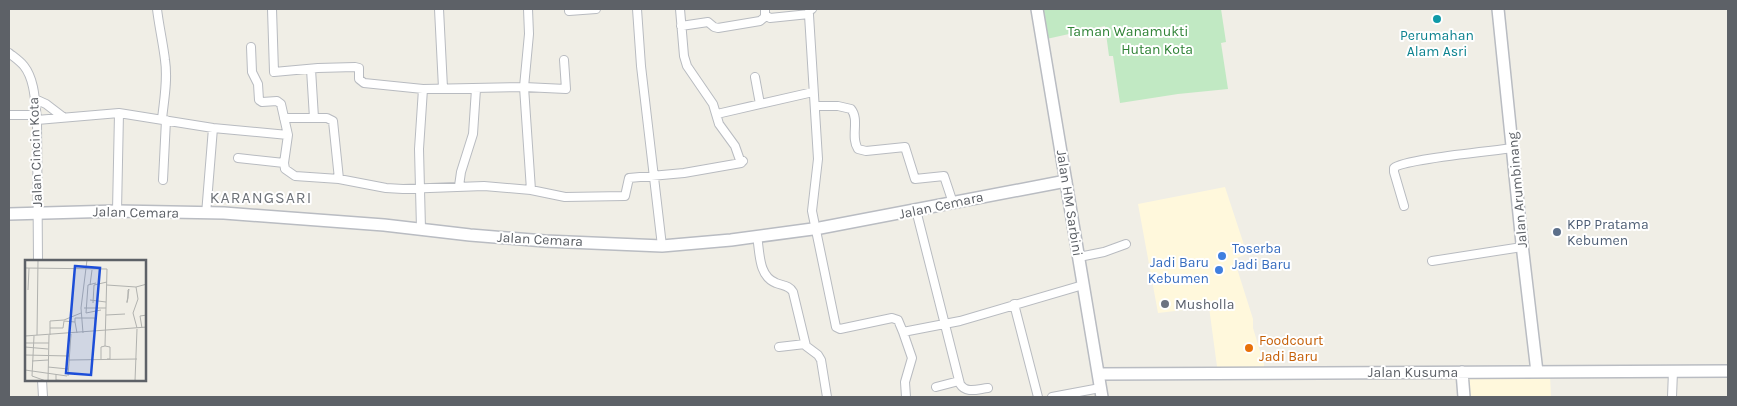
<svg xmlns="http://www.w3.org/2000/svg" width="1737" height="406" viewBox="0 0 1737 406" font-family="Karla,sans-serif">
  <rect width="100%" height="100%" fill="#f0eee6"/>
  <path fill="#fff8dc" d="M 1225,187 L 1247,254 L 1234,259 L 1253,319 L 1253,328 L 1264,364 L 1264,377 L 1218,374 L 1209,307 L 1158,313 L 1138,204 Z
    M 1462,375 L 1550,375 L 1551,397 L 1464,397 Z"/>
  <path fill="#c1e9c3" d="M 1039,9 L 1221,9 L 1226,42 L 1221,43 L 1228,89 L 1178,94 L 1120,103 L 1113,56 L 1109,56 L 1105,26 L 1042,40 Z"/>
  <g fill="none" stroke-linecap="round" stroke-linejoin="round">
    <g stroke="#b8bbc0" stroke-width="10">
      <path id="street" d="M 157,9 C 159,26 163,43 165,60 C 168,80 164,100 162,119
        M 272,9 L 274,72 L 318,68 L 355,67 L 359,68 L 359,79 L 364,83 L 423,89 L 524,87 L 566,89 L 564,60
        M 439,9 L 443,88
        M 528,9 L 529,34 L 524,87 L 531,190
        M 637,9 L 641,66 L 662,246
        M 680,9 L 684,56 L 687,66 L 713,104 L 719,124 L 735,146 L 741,163 L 743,161
        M 765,9 L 765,15 L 770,18 L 809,14
        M 812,9 L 809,11 L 809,15 L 818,159 L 812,211 L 836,327 L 840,329 L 892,318 L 898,320 L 903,332
        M 569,11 L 596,9
        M 681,26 L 708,22 L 714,27 L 718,28 L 760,21 L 766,16
        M 251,47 L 252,72 L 258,84 L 259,100 L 262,102 L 277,101 L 281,104 L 288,135 L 284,163 L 285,169 L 295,176 L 339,179 L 386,188 L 403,189 L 484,186 L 531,190 L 565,197 L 625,196 L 629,178 L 684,173 L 741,163
        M 9,53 C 14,57 20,61 24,66 C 35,80 35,102 37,120 L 38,261
        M 311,69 L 314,118
        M 755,77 L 760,104
        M 35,99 L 46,104 L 63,117
        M 815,106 L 838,106 L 851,109 C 860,120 850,137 858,149 L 866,151 L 905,147 L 915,179 L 944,176 L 953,203
        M 717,114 L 813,92
        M 9,115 L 36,115
        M 284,118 L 327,118 L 333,121 L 339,179
        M 37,120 L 119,113 L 213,128 L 288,135
        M 238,158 L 284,163
        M 163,180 L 166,120
        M 459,186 L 461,172 L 473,134 L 476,89
        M 1404,206 L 1394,172 L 1394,168 C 1403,159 1494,151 1513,148
        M 916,210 L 960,384 C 966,394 978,389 988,388
        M 117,211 L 119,113
        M 206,214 L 213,128
        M 421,229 L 419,149 L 423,89
        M 757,236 C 760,252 758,276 776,283 C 783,286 789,285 793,292 L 806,346 L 818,355 L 821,360 L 827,397
        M 1079,257 L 1104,252 L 1126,244
        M 1432,261 L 1522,247
        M 1014,304 L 1038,397
        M 779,347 L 805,344
        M 42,380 L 43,397
        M 936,387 L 959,381
        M 906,397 L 905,382 L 912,358 L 903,332 L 960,321 L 1083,285
        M 1052,397 L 1100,388
        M 1672,397 L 1673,371"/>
    </g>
    <g stroke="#b9bcc2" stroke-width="14">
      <path id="secondary" d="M 1037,9 L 1102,397
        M 1498,9 L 1523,253 L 1537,372
        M 9,214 L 117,211 L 224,213 L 384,225 L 470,235 L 545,241 L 662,246 L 731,240 L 820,228 L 1066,181
        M 1462,372 L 1464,397
        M 1099,374 L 1728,371"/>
    </g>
    <use href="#street" stroke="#fff" stroke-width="8"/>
    <use href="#secondary" stroke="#fff" stroke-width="11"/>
  </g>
  <circle fill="#0f9aa8" stroke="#fff" stroke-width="2" cx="1437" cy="19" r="5"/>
  <circle fill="#5c6f8a" stroke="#fff" stroke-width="2" cx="1557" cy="232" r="5"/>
  <g fill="#3f7fe0" stroke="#fff" stroke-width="2">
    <circle cx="1222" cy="256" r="5"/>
    <circle cx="1219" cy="270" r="5"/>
  </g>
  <circle fill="#6b7280" stroke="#fff" stroke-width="2" cx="1165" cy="304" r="5"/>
  <circle fill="#e8710a" stroke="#fff" stroke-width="2" cx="1249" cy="348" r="5"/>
  <g text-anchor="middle" stroke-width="4" stroke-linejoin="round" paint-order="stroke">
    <g font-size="14" fill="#308337" stroke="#fff">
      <text x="1128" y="36">Taman Wanamukti</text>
      <text x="1157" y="54">Hutan Kota</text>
    </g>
    <g font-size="14" fill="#0d838f" stroke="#fff">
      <text x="1437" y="40">Perumahan<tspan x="1437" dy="16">Alam Asri</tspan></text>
    </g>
    <g font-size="14" fill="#5d6167" stroke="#fff">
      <text transform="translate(35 152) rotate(-92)" y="5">Jalan Cincin Kota</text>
      <text transform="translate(1517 190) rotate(-95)" y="5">Jalan Arumbinang</text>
      <text transform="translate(1070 203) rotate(81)" y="5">Jalan HM Sarbini</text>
      <text transform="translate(941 205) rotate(-12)" y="5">Jalan Cemara</text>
      <text transform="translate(136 212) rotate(1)" y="5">Jalan Cemara</text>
      <text transform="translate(540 239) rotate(3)" y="5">Jalan Cemara</text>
      <text x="1413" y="377">Jalan Kusuma</text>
    </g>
    <g font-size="14" fill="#4e5e75" stroke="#fff" text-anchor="start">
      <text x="1567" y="229">KPP Pratama<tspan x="1567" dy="16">Kebumen</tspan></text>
    </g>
    <g font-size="14" fill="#366cbe" stroke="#fff" text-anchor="start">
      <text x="1232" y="253">Toserba<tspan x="1232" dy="16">Jadi Baru</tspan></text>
      <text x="1209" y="267" text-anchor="end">Jadi Baru<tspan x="1209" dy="16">Kebumen</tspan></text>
    </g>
    <g font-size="14" fill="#5b616d" stroke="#fff" text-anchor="start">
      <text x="1175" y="309">Musholla</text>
    </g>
    <g font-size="14" fill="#c56008" stroke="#fff" text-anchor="start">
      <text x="1259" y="345">Foodcourt<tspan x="1259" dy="16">Jadi Baru</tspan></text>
    </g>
    <g font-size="16" letter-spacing="1" fill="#6e7379" stroke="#fff">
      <text x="261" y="203">KARANGSARI</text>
    </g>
  </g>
  <g transform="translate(25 260)">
    <rect width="121" height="121" fill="#f0eee6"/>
    <path fill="none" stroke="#b1b2af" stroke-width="1" d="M 0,8 L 82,9 L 80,86 L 76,87 L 76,100M 65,25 L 67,10M 82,25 L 111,27 L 122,24M 111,27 L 113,39 L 108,53 L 112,68M 3,30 L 4,8M 65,40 L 81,42M 68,43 L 69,25 L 82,22M 102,43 L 102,42 L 103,38 L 103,30 L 104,29 L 102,42M 59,48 L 81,48M 61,53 L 63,25 L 71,23M 61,53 L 76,50M 81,55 L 100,54M 39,61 L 50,62 L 52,73M 50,62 L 50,58 L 70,58 L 70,72M 25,68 L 38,68 L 39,61M 117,68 L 115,56 L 122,55M 58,73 L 56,48 L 62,0M 12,75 L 13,0M 25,75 L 25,61 L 39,60 L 56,53M 0,76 L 122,67M 9,76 L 7,116 L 21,121M 0,83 L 24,83M 80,86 L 85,87 L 85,99 L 82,99M 0,87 L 23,89M 0,95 L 44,96M 44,100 L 112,99M 7,101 L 23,100M 23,107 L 43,109M 0,110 L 42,116M 31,114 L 31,120 L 42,121M 43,116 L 46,74M 23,121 L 24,75M 110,121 L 112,69"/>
    <path fill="#1d4ed8" fill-opacity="0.15" stroke="#1d4ed8" stroke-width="2.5" d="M 50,6 L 75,8 L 66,115 L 41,113 Z"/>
    <rect width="121" height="121" fill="none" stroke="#5d6167" stroke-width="2.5"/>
  </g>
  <rect width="1737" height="406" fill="none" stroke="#5d6167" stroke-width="20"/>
</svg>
